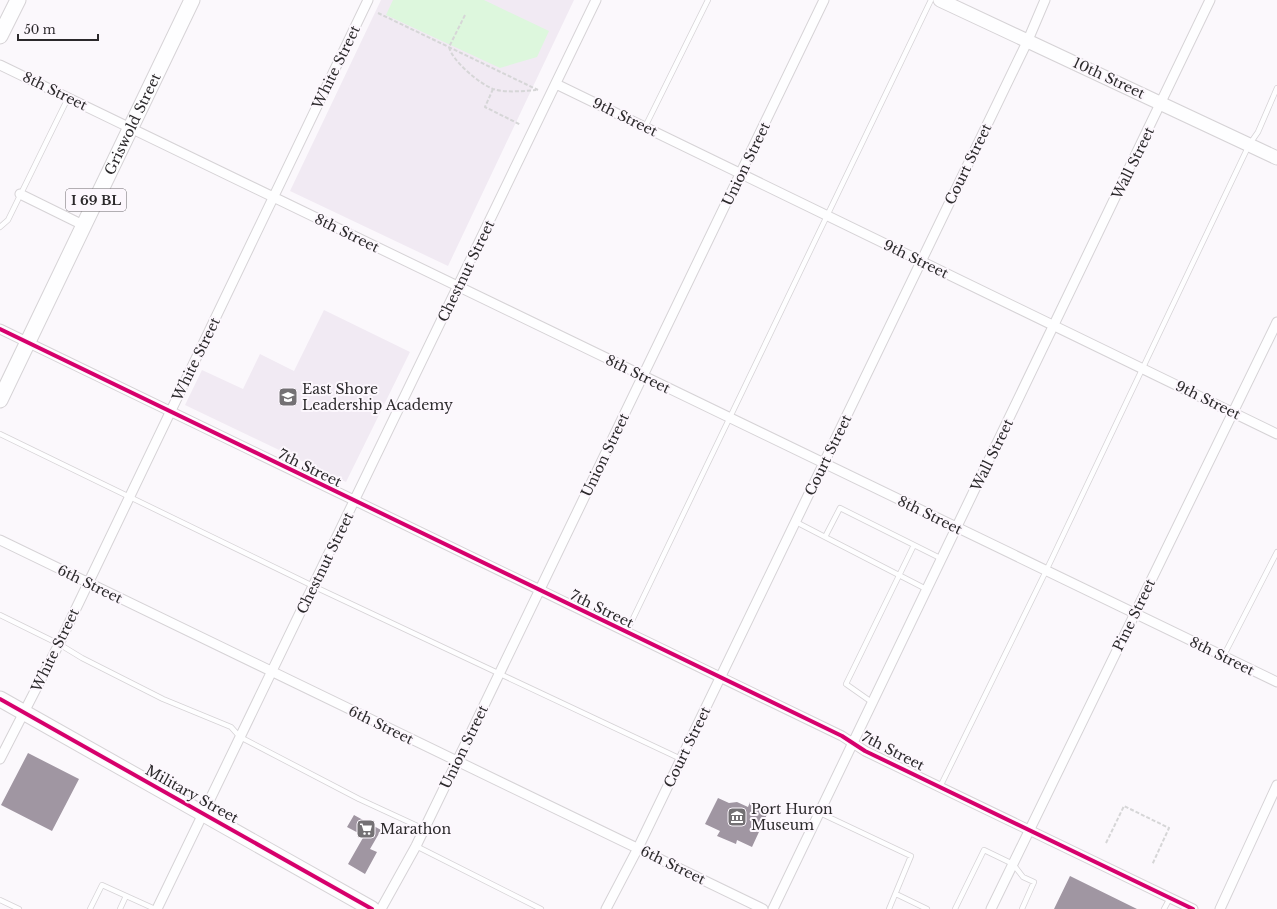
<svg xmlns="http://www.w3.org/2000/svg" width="1277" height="909" viewBox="0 0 1277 909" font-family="'Libre Baskerville',serif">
  <rect width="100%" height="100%" fill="#fbf8fc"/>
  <path fill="#f1eaf3" d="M 381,0 L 574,0 L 448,266 L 290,191 Z
    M 324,310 L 410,352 L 346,482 L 185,405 L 202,370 L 243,389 L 260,354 L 294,371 Z"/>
  <path fill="#ddf7dd" d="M 393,0 L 484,0 L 549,31 L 537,57 L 500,68 L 386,15 Z"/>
  <path fill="#a096a2" d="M 28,753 L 79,779 L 52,831 L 1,805 Z
    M 718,798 L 729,803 L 737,802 L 748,807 L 750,802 L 769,810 L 752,847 L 737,840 L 736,844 L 717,836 L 720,831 L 705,824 Z
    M 354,815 L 381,830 L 370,849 L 377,852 L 365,874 L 348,864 L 364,836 L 347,827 Z
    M 1070,876 L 1137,909 L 1054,909 Z"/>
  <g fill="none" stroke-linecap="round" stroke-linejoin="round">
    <g stroke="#d6d3d6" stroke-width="6">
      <path id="lane" d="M 645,127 L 708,0
        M 0,227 L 8,220 L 68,98
        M 0,434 L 313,586 L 681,759
        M 796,522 L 825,537
        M 928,590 L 825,537 L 840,508 L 942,559
        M 0,615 L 59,644 L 82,658 L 163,699 L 231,727 L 240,737 L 359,799 L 424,829
        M 626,633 L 931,0
        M 1223,657 L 1277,552
        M 873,703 L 846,684 L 914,545
        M 940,787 L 1046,571 L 1249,145 L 1258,132 L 1277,88
        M 820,813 L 911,856 L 889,909
        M 416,846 L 541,909
        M 896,894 L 927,909
        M 0,900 L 19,909
        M 90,909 L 102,885 L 155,909
        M 120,909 L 126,896
        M 955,909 L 984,850 L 1013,864 L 1023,877 L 1034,882 L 1022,909
        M 1164,909 L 1170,898"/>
    </g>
    <g stroke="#d6d3d6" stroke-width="11">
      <path id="street" d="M 0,65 L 1277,682
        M 556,84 L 1277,434
        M 20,194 L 83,225
        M 0,329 L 842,736 L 865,751 L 1193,909
        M 0,540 L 763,909
        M 0,759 L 59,644 L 368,0
        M 157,909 L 596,0
        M 381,909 L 416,846 L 463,749 L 824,0
        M 606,909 L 638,848 L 1028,40 L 1045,0
        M 773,909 L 1210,0
        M 991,909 L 1277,322
        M 1220,909 L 1277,785"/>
    </g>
    <g stroke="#d6d3d6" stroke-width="15">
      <path id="secondary" d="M 940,0 L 1277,158"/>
    </g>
    <g stroke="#d6d3d6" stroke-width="17">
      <g id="primary">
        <path d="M 0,36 L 18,0"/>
        <path id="s1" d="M 0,400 L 192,0"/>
        <path d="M 0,699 L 372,909"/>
      </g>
    </g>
    <path stroke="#d6d6d7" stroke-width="2" stroke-dasharray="4 2" stroke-linecap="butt" d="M 378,13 L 538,90
      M 465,15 L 449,47 C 452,61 480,84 493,89 C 506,93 523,91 536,90
      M 493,89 L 485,107 L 521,125
      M 1106,843 L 1124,806 L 1169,828 L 1152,865"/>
    <use href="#lane" stroke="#fefeff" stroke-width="4.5"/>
    <use href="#street" stroke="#fefeff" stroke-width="9"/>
    <use href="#secondary" stroke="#fefeff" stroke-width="13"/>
    <use href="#primary" stroke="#fefeff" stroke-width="15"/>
    <g stroke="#fcf7fd" stroke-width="6">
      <path id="cycleway" d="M 0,329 L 842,736 L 865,751 L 1193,909
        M 0,699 L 372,909"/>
    </g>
    <use href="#cycleway" stroke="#d6006c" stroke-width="4"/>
  </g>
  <defs>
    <g id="school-square" transform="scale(1)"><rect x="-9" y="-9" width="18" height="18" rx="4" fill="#747174" stroke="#fcf7fd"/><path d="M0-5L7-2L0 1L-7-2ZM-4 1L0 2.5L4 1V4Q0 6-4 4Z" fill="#fff"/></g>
    <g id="museum-square" transform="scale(1)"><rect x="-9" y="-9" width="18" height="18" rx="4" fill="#747174" stroke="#fcf7fd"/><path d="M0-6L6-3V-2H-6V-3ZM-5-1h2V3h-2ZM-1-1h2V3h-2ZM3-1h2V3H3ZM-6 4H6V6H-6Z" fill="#fff"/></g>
    <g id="supermarket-square" transform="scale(1)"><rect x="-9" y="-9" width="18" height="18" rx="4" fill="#747174" stroke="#fcf7fd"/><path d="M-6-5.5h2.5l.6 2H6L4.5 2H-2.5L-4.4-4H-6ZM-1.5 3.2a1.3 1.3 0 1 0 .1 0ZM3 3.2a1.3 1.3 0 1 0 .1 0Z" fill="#fff"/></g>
  </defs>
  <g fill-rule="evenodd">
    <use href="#school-square" x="288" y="397"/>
    <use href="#museum-square" x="737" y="817"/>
    <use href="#supermarket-square" x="366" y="829"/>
  </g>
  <g text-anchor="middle" stroke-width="4" stroke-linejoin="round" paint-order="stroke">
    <rect fill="#fcf7fd" stroke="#6a676a" stroke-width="1" x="66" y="189" width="60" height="22" rx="3"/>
    <g font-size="13" font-weight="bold" fill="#2b292b">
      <text x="96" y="205">I 69 BL</text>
    </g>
    <g font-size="14" fill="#2b292b" stroke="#fcf7fd">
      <text transform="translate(336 67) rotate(-64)" y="5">White Street</text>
      <text transform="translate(1109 78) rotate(25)" y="5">10th Street</text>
      <text transform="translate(55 91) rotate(26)" y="5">8th Street</text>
      <text transform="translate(625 117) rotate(26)" y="5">9th Street</text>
      <text dy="5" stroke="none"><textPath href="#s1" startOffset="306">Griswold Street</textPath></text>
      <text transform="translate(1133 163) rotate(-64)" y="5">Wall Street</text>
      <text transform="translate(746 164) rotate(-64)" y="5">Union Street</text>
      <text transform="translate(968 164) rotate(-64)" y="5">Court Street</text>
      <text transform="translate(347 233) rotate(26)" y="5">8th Street</text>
      <text transform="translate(916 259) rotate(26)" y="5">9th Street</text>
      <text transform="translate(466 271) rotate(-64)" y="5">Chestnut Street</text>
      <text transform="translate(196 359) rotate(-64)" y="5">White Street</text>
      <text transform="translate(638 374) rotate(26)" y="5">8th Street</text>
      <text transform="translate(1208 400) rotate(26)" y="5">9th Street</text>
      <text transform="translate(605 455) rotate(-64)" y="5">Union Street</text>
      <text transform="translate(828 455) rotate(-64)" y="5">Court Street</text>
      <text transform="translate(992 455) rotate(-64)" y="5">Wall Street</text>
      <text transform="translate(310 468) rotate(26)" y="5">7th Street</text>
      <text transform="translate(930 515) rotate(26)" y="5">8th Street</text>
      <text transform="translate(325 563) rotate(-64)" y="5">Chestnut Street</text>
      <text transform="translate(90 584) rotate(26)" y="5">6th Street</text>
      <text transform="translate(602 609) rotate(26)" y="5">7th Street</text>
      <text transform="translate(1134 615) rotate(-64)" y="5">Pine Street</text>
      <text transform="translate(55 650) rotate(-64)" y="5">White Street</text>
      <text transform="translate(1222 656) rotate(26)" y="5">8th Street</text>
      <text transform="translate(381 725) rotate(26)" y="5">6th Street</text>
      <text transform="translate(464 747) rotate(-64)" y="5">Union Street</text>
      <text transform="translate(687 747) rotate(-64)" y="5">Court Street</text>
      <text transform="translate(893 751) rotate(27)" y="5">7th Street</text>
      <text transform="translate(192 794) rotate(29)" y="5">Military Street</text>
      <text transform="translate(673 865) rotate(26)" y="5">6th Street</text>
    </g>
    <g font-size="14" fill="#2b292b" stroke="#fcf7fd" text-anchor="start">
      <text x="302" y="394">East Shore<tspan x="302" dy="16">Leadership Academy</tspan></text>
      <text x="751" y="814">Port Huron<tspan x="751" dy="16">Museum</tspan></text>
      <text x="380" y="834">Marathon</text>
    </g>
  </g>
  <path d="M18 34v6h80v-6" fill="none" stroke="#2b292b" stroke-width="2"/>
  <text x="24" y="34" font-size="12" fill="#2b292b" stroke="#fcf7fd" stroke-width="3" paint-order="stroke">50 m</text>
</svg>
